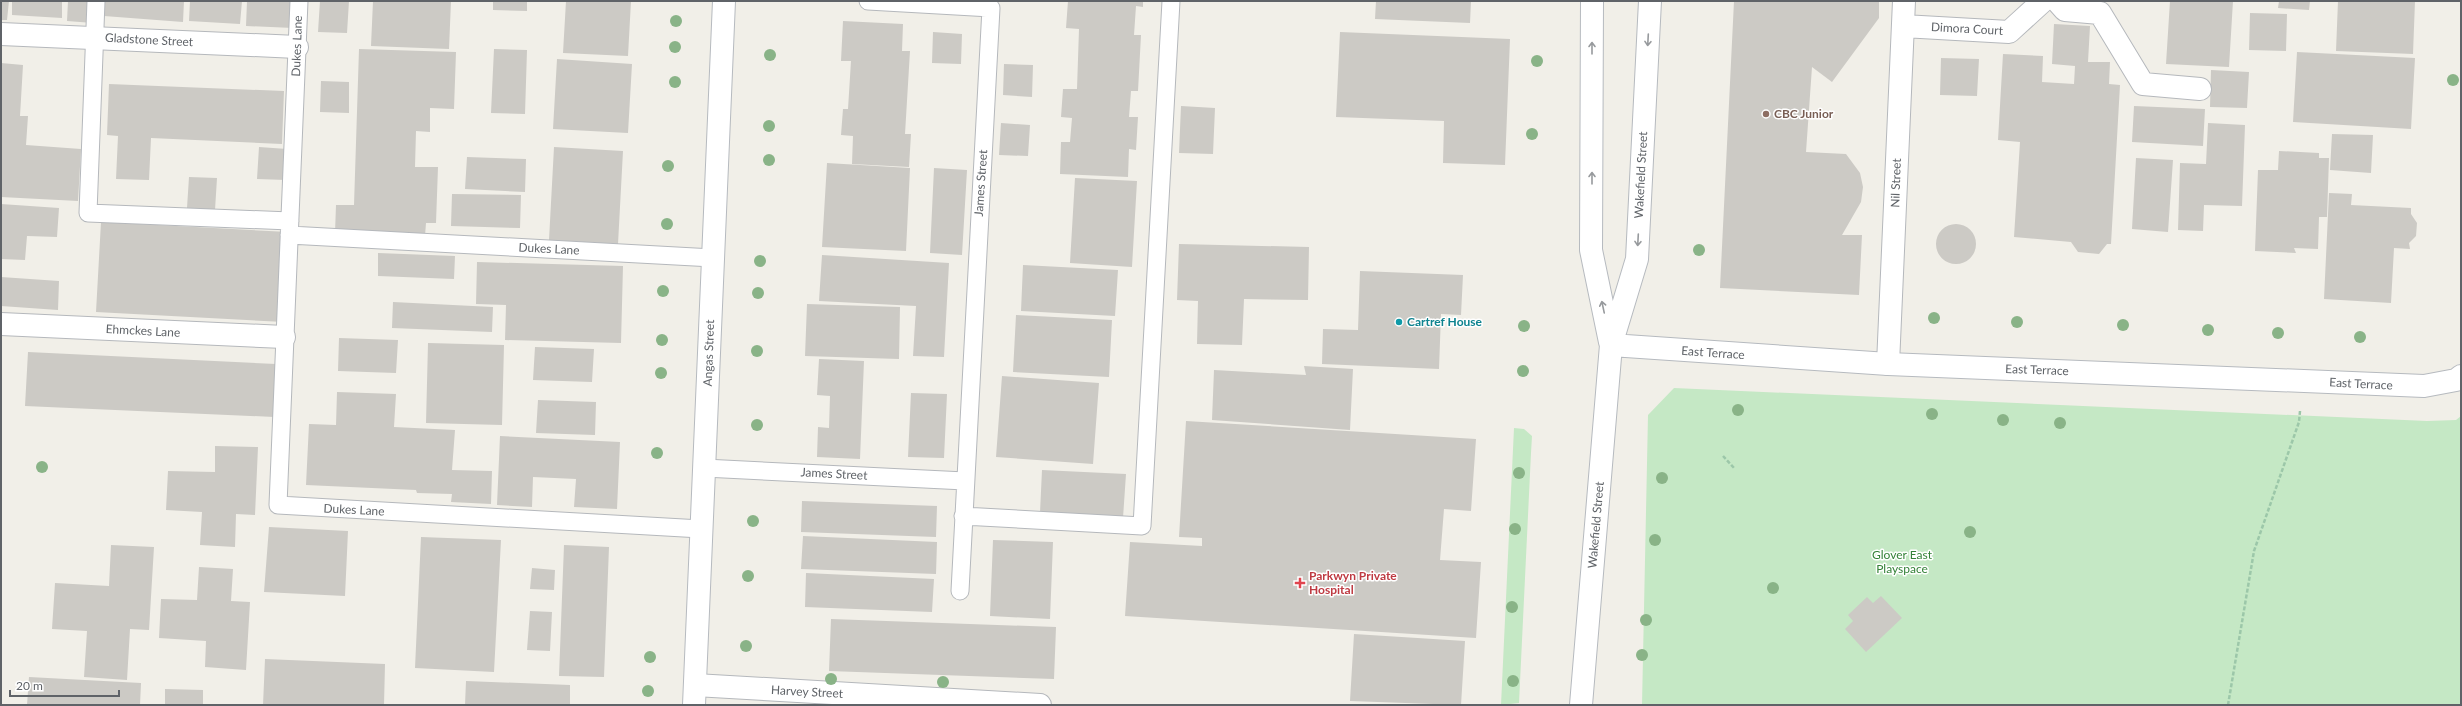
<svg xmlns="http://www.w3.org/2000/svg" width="2462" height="706" viewBox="0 0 2462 706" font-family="Lato,sans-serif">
  <rect width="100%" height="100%" fill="#f1efe8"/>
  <path fill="#c5e8c5" d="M 1674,388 L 2427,421 L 2456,420 L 2461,416 L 2461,705 L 1642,705 L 1648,415 Z
    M 1514,428 L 1524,429 L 1532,436 L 1531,453 L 1519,703 L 1501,705 Z"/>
  <path fill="#cccac5" d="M 1,1 L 9,1 L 7,20 L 1,20 Z
    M 12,1 L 62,1 L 62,18 L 12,15 Z
    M 68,1 L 94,1 L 93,23 L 67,21 Z
    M 105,1 L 184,1 L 183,22 L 104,16 Z
    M 190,1 L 242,1 L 240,24 L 189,21 Z
    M 247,1 L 294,1 L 293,28 L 246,26 Z
    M 320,1 L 349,1 L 347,33 L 318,32 Z
    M 373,1 L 451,1 L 449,49 L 371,46 Z
    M 493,1 L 527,1 L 527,11 L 493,10 Z
    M 566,1 L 631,1 L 628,56 L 563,53 Z
    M 1068,1 L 1143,1 L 1143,7 L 1136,6 L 1134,35 L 1141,35 L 1138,91 L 1131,91 L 1129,117 L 1138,117 L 1136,150 L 1129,149 L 1128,177 L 1060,174 L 1061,142 L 1070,142 L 1072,118 L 1061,117 L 1063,89 L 1077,89 L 1079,29 L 1066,28 Z
    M 1376,1 L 1471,1 L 1470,23 L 1375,19 Z
    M 1734,1 L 1879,1 L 1879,18 L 1832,82 L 1812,67 L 1806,152 L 1846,154 L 1860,173 L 1863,187 L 1861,202 L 1842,235 L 1862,235 L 1859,295 L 1720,288 Z
    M 2170,1 L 2233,1 L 2229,67 L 2166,64 Z
    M 2279,1 L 2310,1 L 2309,10 L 2278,8 Z
    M 2338,1 L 2415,1 L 2413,54 L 2336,51 Z
    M 2250,13 L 2287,14 L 2286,51 L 2249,50 Z
    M 843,21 L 903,24 L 902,51 L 910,51 L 905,134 L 911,134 L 909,167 L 852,164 L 853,136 L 841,135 L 843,109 L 848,109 L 851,61 L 841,61 Z
    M 2054,24 L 2090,26 L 2088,62 L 2110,62 L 2109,84 L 2120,85 L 2111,244 L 2107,244 L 2099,254 L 2078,252 L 2071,242 L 2014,237 L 2020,142 L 1998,140 L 2003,54 L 2043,56 L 2042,82 L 2074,84 L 2075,66 L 2052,64 Z
    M 933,32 L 962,34 L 961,64 L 932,63 Z
    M 1340,32 L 1510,39 L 1505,165 L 1443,163 L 1444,121 L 1336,117 Z
    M 359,49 L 456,52 L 454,109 L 430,108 L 430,132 L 416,131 L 415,167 L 438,167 L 436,223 L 426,223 L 425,236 L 335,233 L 336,205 L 354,205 Z
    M 494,49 L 527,50 L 525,114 L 491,113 Z
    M 2297,52 L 2415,58 L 2411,129 L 2293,122 Z
    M 1941,58 L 1979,59 L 1977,96 L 1940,95 Z
    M 557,59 L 632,64 L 628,133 L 553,129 Z
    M 1,63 L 23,65 L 20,116 L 28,116 L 26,145 L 81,149 L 78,201 L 1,197 Z
    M 1004,64 L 1033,65 L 1032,97 L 1003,95 Z
    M 2211,70 L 2249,72 L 2247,108 L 2210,107 Z
    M 321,81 L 349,82 L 349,113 L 320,112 Z
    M 109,84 L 284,91 L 282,144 L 151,138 L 149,180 L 116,179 L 118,136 L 107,135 Z
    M 1181,106 L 1215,108 L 1213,154 L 1179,153 Z
    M 2134,106 L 2205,109 L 2203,146 L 2132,142 Z
    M 1001,123 L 1030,125 L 1028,156 L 999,155 Z
    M 2208,123 L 2245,125 L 2242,206 L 2204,205 L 2203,231 L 2178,230 L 2180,163 L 2206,164 Z
    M 2332,134 L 2373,135 L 2371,173 L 2330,170 Z
    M 259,147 L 287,149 L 286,180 L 257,179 Z
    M 554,147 L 623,151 L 618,244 L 549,240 Z
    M 2279,151 L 2319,153 L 2319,158 L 2329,158 L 2327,217 L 2319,217 L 2318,249 L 2294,248 L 2296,253 L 2255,251 L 2258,170 L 2278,170 Z
    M 467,157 L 526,159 L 525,192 L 465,189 Z
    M 2136,158 L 2173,160 L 2168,232 L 2132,229 Z
    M 827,163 L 910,168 L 906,251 L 822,247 Z
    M 934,168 L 967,170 L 962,255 L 930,253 Z
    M 189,177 L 217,178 L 215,210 L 187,208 Z
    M 1075,178 L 1137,181 L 1132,267 L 1070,263 Z
    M 2329,193 L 2352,194 L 2351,205 L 2411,208 L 2411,214 L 2417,223 L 2416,236 L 2409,243 L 2410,249 L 2394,248 L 2391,303 L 2324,299 Z
    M 452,194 L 521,195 L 520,228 L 451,226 Z
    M 1,204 L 59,208 L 57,237 L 27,236 L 25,260 L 1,259 Z
    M 101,222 L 288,232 L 284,322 L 96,312 Z
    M1936 244a20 20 0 1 1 40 0a20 20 0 1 1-40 0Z
    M 1179,244 L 1309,247 L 1308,300 L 1244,299 L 1242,345 L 1197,344 L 1198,301 L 1177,300 Z
    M 378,253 L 455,256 L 454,279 L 378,276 Z
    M 822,255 L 949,263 L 944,357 L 913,356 L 916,306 L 819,301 Z
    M 477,262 L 623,266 L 621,343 L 505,340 L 506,305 L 476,304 Z
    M 1023,265 L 1118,270 L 1115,316 L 1021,311 Z
    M 1360,271 L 1463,275 L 1461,315 L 1441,314 L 1439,369 L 1322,364 L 1323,329 L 1358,330 Z
    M 1,277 L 59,281 L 58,310 L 1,306 Z
    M 393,302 L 493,307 L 492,332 L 392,328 Z
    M 807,304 L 900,307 L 899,359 L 805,356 Z
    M 1016,315 L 1112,320 L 1109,377 L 1013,372 Z
    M 339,338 L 398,340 L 396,373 L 338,371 Z
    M 428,343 L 504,345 L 502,425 L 426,423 Z
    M 535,347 L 594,349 L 592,382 L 533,380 Z
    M 28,352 L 276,364 L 274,417 L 25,406 Z
    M 819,359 L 864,361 L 860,459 L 817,457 L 818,427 L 829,428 L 830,396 L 817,395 Z
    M 1304,366 L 1353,369 L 1350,430 L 1212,420 L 1214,370 L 1306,375 Z
    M 1002,376 L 1099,383 L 1093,464 L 996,457 Z
    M 337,392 L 396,394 L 394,427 L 455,430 L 452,470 L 492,471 L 491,504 L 451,502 L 452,494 L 417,493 L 416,490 L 306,485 L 309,424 L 336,425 Z
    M 911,393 L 947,394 L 944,458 L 908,457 Z
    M 538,400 L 596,402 L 595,435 L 536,433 Z
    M 1186,421 L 1476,439 L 1471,511 L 1444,509 L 1440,560 L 1481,562 L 1476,638 L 1125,616 L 1130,542 L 1202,546 L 1202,538 L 1179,537 Z
    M 500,436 L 620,442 L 617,509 L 574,507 L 576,479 L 533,477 L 532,507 L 497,505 Z
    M 215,446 L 258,447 L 255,515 L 236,514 L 235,547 L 200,545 L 202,512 L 166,510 L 168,471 L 215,472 Z
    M 1042,470 L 1126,474 L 1123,518 L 1040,513 Z
    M 802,501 L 937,506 L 936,537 L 801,532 Z
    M 269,527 L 348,531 L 345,596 L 264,592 Z
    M 803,536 L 937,542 L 936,574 L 801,569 Z
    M 421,537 L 501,540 L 494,672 L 415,668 Z
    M 993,540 L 1053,542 L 1050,619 L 990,616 Z
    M 111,545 L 154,547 L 149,630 L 130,629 L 127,680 L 84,677 L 87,631 L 52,629 L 55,583 L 109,586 Z
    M 564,545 L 609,547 L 604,677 L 559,676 Z
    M 199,567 L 233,569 L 231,601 L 250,602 L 246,670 L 205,667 L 206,641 L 159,638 L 161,599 L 197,600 Z
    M 532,568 L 555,570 L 554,590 L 530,589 Z
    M 806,573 L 934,579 L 932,612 L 805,607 Z
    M 1881,596 L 1902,618 L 1866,652 L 1845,629 L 1853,621 L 1848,615 L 1867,597 L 1873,603 Z
    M 530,611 L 552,612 L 550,651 L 527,650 Z
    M 831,619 L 1056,627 L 1054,679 L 829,671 Z
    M 1354,634 L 1465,641 L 1461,705 L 1350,701 Z
    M 265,659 L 385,664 L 384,705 L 263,705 Z
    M 29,677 L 141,683 L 140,705 L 27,705 Z
    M 466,681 L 570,685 L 570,705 L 465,705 Z
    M 165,689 L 203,690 L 203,705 L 165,705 Z"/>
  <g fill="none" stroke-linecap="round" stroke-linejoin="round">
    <g stroke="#b5b8bc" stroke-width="19">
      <path id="lane" d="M 96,1 L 88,213 L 290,221
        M 299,1 L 278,505 L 701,529
        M 868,1 L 991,8 L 960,591
        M 289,235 L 713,258
        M 704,468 L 965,481
        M 963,516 L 1142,526 L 1171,1"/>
    </g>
    <g stroke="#b5b8bc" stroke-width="24">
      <path id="street" d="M 2057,1 L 2065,10 L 2100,13 L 2143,84 L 2200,89
        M 1903,26 L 2009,32 L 2043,1
        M 1,34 L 297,47
        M 1,324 L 284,337
        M 1888,364 L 1904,1
        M 695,685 L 1040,705"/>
    </g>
    <g stroke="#b6babf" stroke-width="24">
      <path id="secondary" d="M 1592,1 L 1591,250 L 1610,342
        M 1611,345 L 1888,364 L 2424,386 L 2456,380 L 2461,376
        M 694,705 L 724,1
        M 1581,705 L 1611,345 L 1637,259 L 1650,1"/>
    </g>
    <path stroke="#9cc7a9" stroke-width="2.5" stroke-dasharray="4 2" stroke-linecap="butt" d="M 1723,456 L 1735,469
      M 2228,705 L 2254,551 L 2299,422 L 2300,411"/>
    <use href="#lane" stroke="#fff" stroke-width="17"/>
    <use href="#street" stroke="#fff" stroke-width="22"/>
    <use href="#secondary" stroke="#fff" stroke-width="22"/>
  </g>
  <g fill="#89b387">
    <circle cx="676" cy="21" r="6"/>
    <circle cx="675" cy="47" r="6"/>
    <circle cx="770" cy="55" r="6"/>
    <circle cx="1537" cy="61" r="6"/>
    <circle cx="2453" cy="80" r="6"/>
    <circle cx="675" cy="82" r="6"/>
    <circle cx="769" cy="126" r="6"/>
    <circle cx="1532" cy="134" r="6"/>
    <circle cx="769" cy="160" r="6"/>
    <circle cx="668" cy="166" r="6"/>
    <circle cx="667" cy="224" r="6"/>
    <circle cx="1699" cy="250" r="6"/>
    <circle cx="760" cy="261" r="6"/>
    <circle cx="663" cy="291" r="6"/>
    <circle cx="758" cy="293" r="6"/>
    <circle cx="1934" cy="318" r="6"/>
    <circle cx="2017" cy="322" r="6"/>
    <circle cx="2123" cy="325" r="6"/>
    <circle cx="1524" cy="326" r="6"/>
    <circle cx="2208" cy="330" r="6"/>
    <circle cx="2278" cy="333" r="6"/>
    <circle cx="2360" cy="337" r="6"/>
    <circle cx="662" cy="340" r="6"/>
    <circle cx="757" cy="351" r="6"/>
    <circle cx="1523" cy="371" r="6"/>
    <circle cx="661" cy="373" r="6"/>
    <circle cx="1738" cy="410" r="6"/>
    <circle cx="1932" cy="414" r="6"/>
    <circle cx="2003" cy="420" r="6"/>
    <circle cx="2060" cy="423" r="6"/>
    <circle cx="757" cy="425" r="6"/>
    <circle cx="657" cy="453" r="6"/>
    <circle cx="42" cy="467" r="6"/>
    <circle cx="1519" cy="473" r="6"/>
    <circle cx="1662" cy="478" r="6"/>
    <circle cx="753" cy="521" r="6"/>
    <circle cx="1515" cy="529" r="6"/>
    <circle cx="1970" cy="532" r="6"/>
    <circle cx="1655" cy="540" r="6"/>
    <circle cx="748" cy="576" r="6"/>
    <circle cx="1773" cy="588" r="6"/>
    <circle cx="1512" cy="607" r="6"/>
    <circle cx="1646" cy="620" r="6"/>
    <circle cx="746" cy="646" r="6"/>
    <circle cx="1642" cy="655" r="6"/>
    <circle cx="650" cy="657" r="6"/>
    <circle cx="831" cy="679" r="6"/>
    <circle cx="1513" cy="681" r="6"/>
    <circle cx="943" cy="682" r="6"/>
    <circle cx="648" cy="691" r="6"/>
  </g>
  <defs><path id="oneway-shaft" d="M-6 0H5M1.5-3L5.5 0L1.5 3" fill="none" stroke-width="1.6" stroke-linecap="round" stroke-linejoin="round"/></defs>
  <g stroke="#979a9d">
    <use href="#oneway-shaft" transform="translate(1648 40) rotate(93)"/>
    <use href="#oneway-shaft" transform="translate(1592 48) rotate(-90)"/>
    <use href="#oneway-shaft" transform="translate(1592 178) rotate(-90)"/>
    <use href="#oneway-shaft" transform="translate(1638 240) rotate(93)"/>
    <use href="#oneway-shaft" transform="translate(1603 307) rotate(-102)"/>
  </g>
  <circle fill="#8d6e63" stroke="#fff" stroke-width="1.5" cx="1766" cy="114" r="4"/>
  <circle fill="#0f9aa8" stroke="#fff" stroke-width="1.5" cx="1399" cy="322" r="4"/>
  <path fill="#e0444e" stroke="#fff" stroke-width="1.5" d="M1298 577h4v4h4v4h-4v4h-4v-4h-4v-4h4z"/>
  <g text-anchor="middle" stroke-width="3" stroke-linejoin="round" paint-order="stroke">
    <g font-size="12" fill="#5f6368" stroke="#fff">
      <text transform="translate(1967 29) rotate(3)" y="4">Dimora Court</text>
      <text transform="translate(149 40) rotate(3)" y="4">Gladstone Street</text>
      <text transform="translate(297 46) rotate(-88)" y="4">Dukes Lane</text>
      <text transform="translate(1641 175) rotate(-87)" y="4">Wakefield Street</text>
      <text transform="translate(981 183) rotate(-86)" y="4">James Street</text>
      <text transform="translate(1896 183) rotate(-88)" y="4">Nil Street</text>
      <text transform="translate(549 249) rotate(3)" y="4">Dukes Lane</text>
      <text transform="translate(143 331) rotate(3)" y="4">Ehmckes Lane</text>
      <text transform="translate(709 353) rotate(-88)" y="4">Angas Street</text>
      <text transform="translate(1713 353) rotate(4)" y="4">East Terrace</text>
      <text transform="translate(2037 370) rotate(2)" y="4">East Terrace</text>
      <text transform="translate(2361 384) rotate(3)" y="4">East Terrace</text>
      <text transform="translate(834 474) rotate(3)" y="4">James Street</text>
      <text transform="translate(354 510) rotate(3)" y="4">Dukes Lane</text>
      <text transform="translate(1596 525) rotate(-85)" y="4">Wakefield Street</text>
      <text transform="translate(807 692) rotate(3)" y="4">Harvey Street</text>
    </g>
    <g font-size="12" font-weight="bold" fill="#785e54" stroke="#fff" text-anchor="start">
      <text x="1774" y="118">CBC Junior</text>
    </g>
    <g font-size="12" font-weight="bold" fill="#0d838f" stroke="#fff" text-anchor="start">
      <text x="1407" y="326">Cartref House</text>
    </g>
    <g font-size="12" fill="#348238" stroke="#fff">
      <text x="1902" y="559">Glover East<tspan x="1902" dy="14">Playspace</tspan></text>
    </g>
    <g font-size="12" font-weight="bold" fill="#be3a42" stroke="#fff" text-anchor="start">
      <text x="1309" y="580">Parkwyn Private<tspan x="1309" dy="14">Hospital</tspan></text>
    </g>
  </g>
  <rect width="2462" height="706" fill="none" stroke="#5f6368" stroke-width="4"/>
  <path d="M10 690v6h109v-6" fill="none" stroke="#5f6368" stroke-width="2"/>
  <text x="16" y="690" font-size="12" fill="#5f6368" stroke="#ffffff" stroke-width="3" paint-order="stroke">20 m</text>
</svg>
